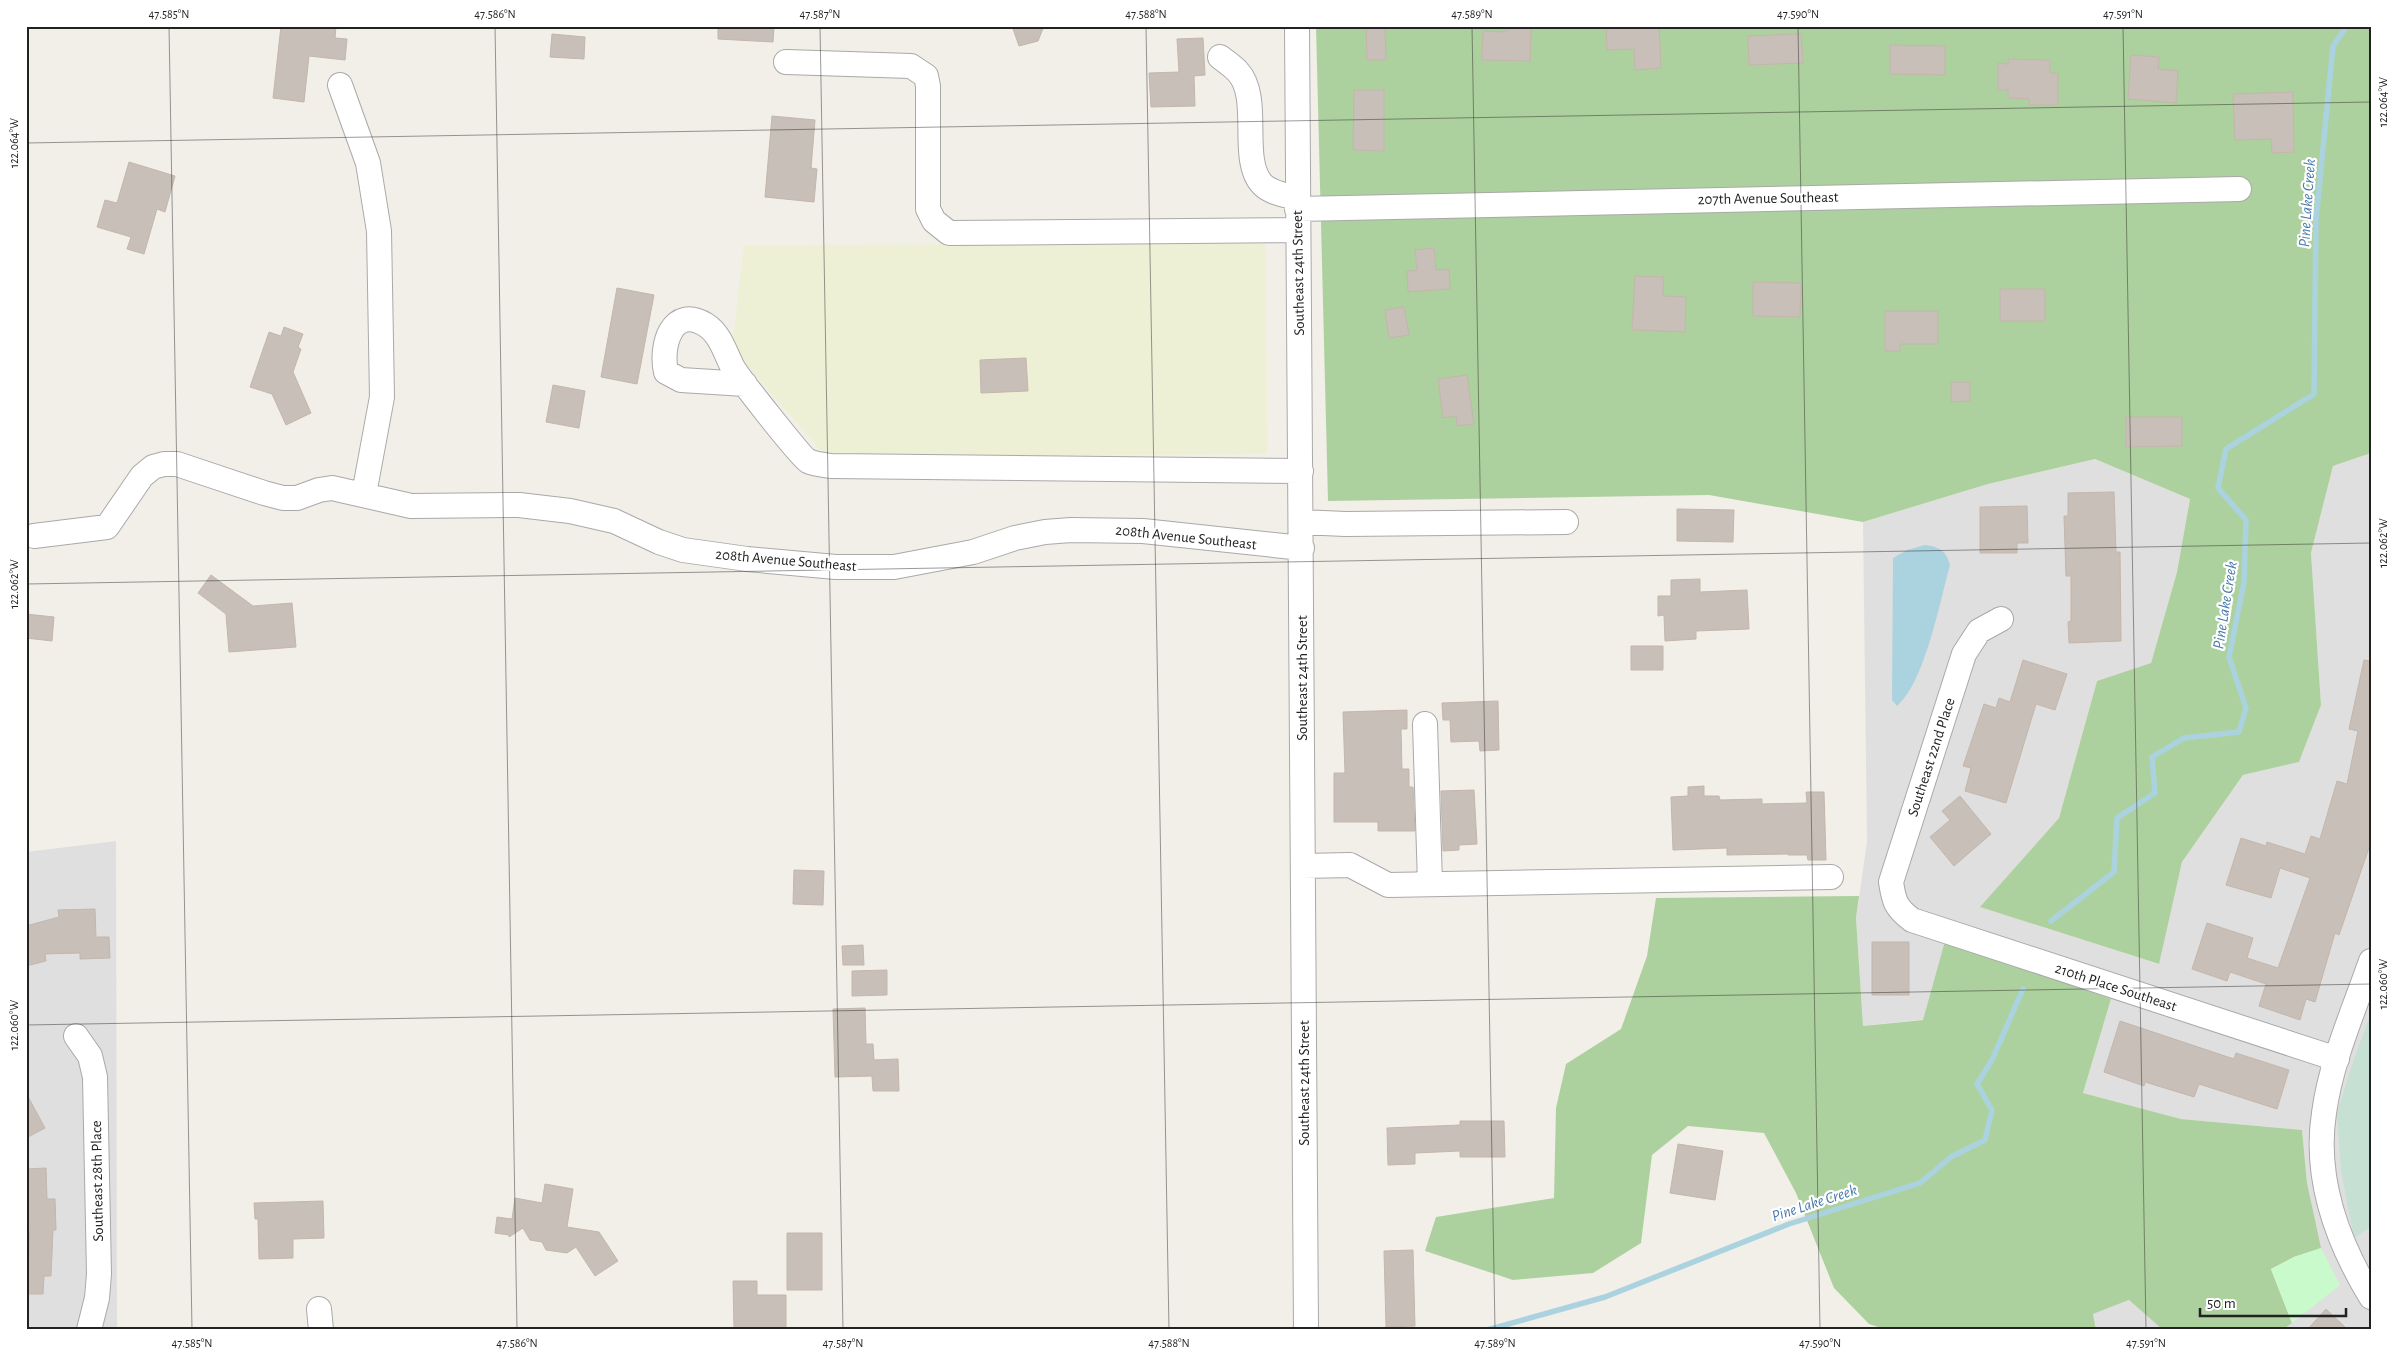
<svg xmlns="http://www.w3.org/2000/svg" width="2397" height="1356" viewBox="0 0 2397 1356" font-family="'Alegreya Sans',sans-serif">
  <rect width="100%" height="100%" fill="#f2efe9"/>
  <path fill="#e0dfdf" d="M 2371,453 L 2371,1330 L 2282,1330 L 2291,1323 L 2307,1183 L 2302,1130 L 2181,1119 L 2083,1093 L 2111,999 L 1863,1026 L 1856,918 L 1867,842 L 1863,522 L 1988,484 L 2095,459 L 2190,499 L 2177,572 L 2151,663 L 2097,681 L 2059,818 L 1981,907 L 2158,964 L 2182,862 L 2243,775 L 2299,762 L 2321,705 L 2311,553 L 2333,466 Z
    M 116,841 L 117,1330 L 26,1330 L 26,852 Z
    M 2129,1300 L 2163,1330 L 2096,1330 L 2093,1314 Z"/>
  <path fill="#eef0d5" d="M 1266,243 L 1267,454 L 826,457 L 732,348 L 744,245 Z"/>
  <path fill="#add19e" d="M 1316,26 L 2371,26 L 2371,453 L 2333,466 L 2311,553 L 2321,705 L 2299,762 L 2243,775 L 2182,862 L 2159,964 L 1980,907 L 2059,818 L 2097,681 L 2151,663 L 2177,572 L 2190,499 L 2095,459 L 1988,484 L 1863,522 L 1709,495 L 1328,501 Z
    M 1859,896 L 1856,918 L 1863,1026 L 1923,1020 L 1945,941 L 2111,999 L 2083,1093 L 2181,1119 L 2302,1130 L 2307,1183 L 2321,1248 L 2294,1257 L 2271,1269 L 2292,1323 L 2282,1330 L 2163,1330 L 2129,1300 L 2093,1314 L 2096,1330 L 1887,1330 L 1869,1324 L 1834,1288 L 1796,1193 L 1764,1133 L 1688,1126 L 1652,1155 L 1641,1243 L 1593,1273 L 1513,1280 L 1425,1251 L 1436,1217 L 1554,1198 L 1556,1108 L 1566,1064 L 1621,1029 L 1647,956 L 1656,898 Z"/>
  <path fill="#c6e0d4" d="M 2371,1013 L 2371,1227 L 2354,1238 L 2341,1171 L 2337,1113 L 2352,1065 Z"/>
  <path fill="#c8facc" d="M 2321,1248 L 2340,1285 L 2292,1323 L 2271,1269 L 2294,1257 Z"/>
  <path fill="#aad3df" d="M 1925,545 C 1939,547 1946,550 1950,565 C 1940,601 1925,682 1897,706 L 1892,700 L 1893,558 L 1907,550 Z"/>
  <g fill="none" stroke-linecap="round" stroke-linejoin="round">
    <path stroke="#aad3df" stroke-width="5.5" d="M 2051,921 L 2114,872 L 2117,818 L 2155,793 L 2152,757 L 2184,738 L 2239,732 L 2246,708 L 2229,657 L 2244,582 L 2246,520 L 2218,488 L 2226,449 L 2314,394 L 2316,220 L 2333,46 L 2347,26
      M 1487,1330 L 1605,1297 L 1789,1224 L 1920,1183 L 1951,1157 L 1985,1140 L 1992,1110 L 1977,1084 L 1992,1060 L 2023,989"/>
  </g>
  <path fill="#c7bfb8" stroke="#c4b6ab" d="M 281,26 L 336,26 L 335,38 L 347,39 L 345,60 L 309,56 L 304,102 L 273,98 Z
    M 718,26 L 774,26 L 773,42 L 718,39 Z
    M 1012,26 L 1044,26 L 1038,41 L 1019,46 Z
    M 1366,26 L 1385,26 L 1386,60 L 1367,60 Z
    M 1506,26 L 1531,26 L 1530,61 L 1482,60 L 1483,31 L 1506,32 Z
    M 1606,26 L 1659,26 L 1661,68 L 1635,70 L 1634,49 L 1607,50 Z
    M 552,34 L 585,37 L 584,59 L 550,57 Z
    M 1801,34 L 1803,63 L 1749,65 L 1748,36 Z
    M 1203,38 L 1205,75 L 1194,76 L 1195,106 L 1151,107 L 1149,73 L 1179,72 L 1177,39 Z
    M 1890,45 L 1945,46 L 1945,75 L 1890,74 Z
    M 2131,55 L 2159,57 L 2158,69 L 2178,71 L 2176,103 L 2128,99 Z
    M 2008,59 L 2050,60 L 2050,73 L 2058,73 L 2058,105 L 2029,105 L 2029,99 L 2008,98 L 2008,90 L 1998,90 L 1998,63 L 2008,64 Z
    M 1354,90 L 1384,90 L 1384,151 L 1353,150 Z
    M 2293,92 L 2294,152 L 2272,153 L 2271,139 L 2235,140 L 2233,94 Z
    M 772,116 L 815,120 L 811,168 L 817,169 L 814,202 L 765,197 Z
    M 129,162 L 175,176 L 165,212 L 157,209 L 144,254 L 127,249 L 131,237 L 97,227 L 105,200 L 117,203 Z
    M 1434,248 L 1436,270 L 1449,269 L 1450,289 L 1408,292 L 1407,271 L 1417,270 L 1415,250 Z
    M 1635,276 L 1664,277 L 1663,296 L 1686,297 L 1685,332 L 1632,330 Z
    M 1753,282 L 1801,283 L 1800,317 L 1753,316 Z
    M 617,288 L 654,295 L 637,384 L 601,377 Z
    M 2000,289 L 2045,289 L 2045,321 L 2000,321 Z
    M 1404,307 L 1409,335 L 1389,338 L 1385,310 Z
    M 1885,311 L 1938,311 L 1938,344 L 1900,344 L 1900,351 L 1885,351 Z
    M 284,327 L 303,334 L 298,347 L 301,349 L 293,372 L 311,413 L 286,425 L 272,394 L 250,387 L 269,332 L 281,336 Z
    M 1026,358 L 1028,391 L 981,393 L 980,360 Z
    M 1467,375 L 1474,424 L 1457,426 L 1456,416 L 1443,418 L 1438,379 Z
    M 1951,382 L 1970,382 L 1970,401 L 1951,402 Z
    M 553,385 L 585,391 L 579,428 L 546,422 Z
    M 2126,417 L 2182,417 L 2182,446 L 2126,447 Z
    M 2114,492 L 2116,552 L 2120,552 L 2121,641 L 2069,643 L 2068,622 L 2071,621 L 2071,576 L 2066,576 L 2064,516 L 2068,516 L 2068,493 Z
    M 2027,506 L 2028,543 L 2017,543 L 2017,553 L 1980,553 L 1980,507 Z
    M 1677,509 L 1734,510 L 1733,542 L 1677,541 Z
    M 211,575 L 253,606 L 292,603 L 296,647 L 229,652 L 226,614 L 198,593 Z
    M 1700,579 L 1700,592 L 1747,590 L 1749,629 L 1696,631 L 1696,639 L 1665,641 L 1664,615 L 1658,616 L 1658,596 L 1671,596 L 1671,580 Z
    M 26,614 L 54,617 L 52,641 L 26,638 Z
    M 1631,646 L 1663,646 L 1663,670 L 1631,670 Z
    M 2023,660 L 2067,674 L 2055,710 L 2036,704 L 2006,803 L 1965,791 L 1971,768 L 1963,766 L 1984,704 L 1996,708 L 1999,698 L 2010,702 Z
    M 2364,660 L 2371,661 L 2371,842 L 2339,935 L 2335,933 L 2315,1002 L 2306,999 L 2300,1020 L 2259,1006 L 2266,984 L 2230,972 L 2227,981 L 2192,969 L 2207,923 L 2253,938 L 2247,958 L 2278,968 L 2310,878 L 2280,868 L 2271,898 L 2226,885 L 2241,838 L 2266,846 L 2267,842 L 2305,854 L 2311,836 L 2320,839 L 2337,781 L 2347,784 L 2358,731 L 2349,729 Z
    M 1498,701 L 1499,750 L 1480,751 L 1479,741 L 1451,742 L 1450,720 L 1443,720 L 1442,703 Z
    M 1407,710 L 1407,729 L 1401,729 L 1402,769 L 1409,769 L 1409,787 L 1413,787 L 1415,831 L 1378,831 L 1378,822 L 1334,822 L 1334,773 L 1345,773 L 1343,712 Z
    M 1704,786 L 1704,796 L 1719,796 L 1720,800 L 1762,799 L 1762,804 L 1807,803 L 1806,792 L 1824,792 L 1826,860 L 1808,860 L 1807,855 L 1788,855 L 1788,854 L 1727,855 L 1727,848 L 1673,850 L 1671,797 L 1688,796 L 1688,787 Z
    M 1474,790 L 1477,844 L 1459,845 L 1459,850 L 1443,851 L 1441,791 Z
    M 1960,796 L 1991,834 L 1954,866 L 1930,837 L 1950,820 L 1942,811 Z
    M 794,870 L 824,871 L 823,905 L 793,904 Z
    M 95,909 L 96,937 L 109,937 L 110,958 L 80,959 L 80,953 L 45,954 L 46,961 L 26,966 L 26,926 L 59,917 L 58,910 Z
    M 1872,942 L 1909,942 L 1909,995 L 1872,995 Z
    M 863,945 L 864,965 L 843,965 L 842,946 Z
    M 887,970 L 887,995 L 852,996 L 852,971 Z
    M 865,1008 L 866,1044 L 873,1044 L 874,1060 L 898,1059 L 899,1091 L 873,1091 L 872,1076 L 835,1077 L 833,1009 Z
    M 2120,1021 L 2234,1059 L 2236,1053 L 2289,1070 L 2277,1109 L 2199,1084 L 2194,1097 L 2145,1082 L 2144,1086 L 2104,1072 Z
    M 26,1093 L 45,1128 L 26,1138 Z
    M 1460,1121 L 1504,1121 L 1505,1157 L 1460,1157 L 1460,1151 L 1415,1153 L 1415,1164 L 1388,1165 L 1387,1128 L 1460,1125 Z
    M 1678,1144 L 1723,1151 L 1715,1200 L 1670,1193 Z
    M 46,1168 L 47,1199 L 55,1199 L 56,1230 L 53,1230 L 51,1276 L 44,1276 L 43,1294 L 26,1294 L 26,1255 L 29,1255 L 30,1222 L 26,1223 L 26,1169 Z
    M 545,1184 L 573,1189 L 567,1227 L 599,1232 L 618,1261 L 595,1276 L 576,1247 L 567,1253 L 546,1250 L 542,1242 L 530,1240 L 523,1228 L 509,1237 L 509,1235 L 495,1233 L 497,1217 L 512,1219 L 515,1198 L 542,1203 Z
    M 323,1201 L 324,1238 L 293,1239 L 293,1258 L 259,1259 L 258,1219 L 255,1219 L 254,1203 Z
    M 787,1233 L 822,1233 L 822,1290 L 787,1290 Z
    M 1413,1250 L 1415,1326 L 1386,1327 L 1384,1251 Z
    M 733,1281 L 757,1281 L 757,1295 L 786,1295 L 786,1329 L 734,1329 Z
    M 2326,1309 L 2348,1330 L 2307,1330 Z"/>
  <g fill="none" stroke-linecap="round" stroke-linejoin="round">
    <g stroke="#a9a9a9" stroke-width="26">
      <path id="minor" d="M 1297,26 L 1306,1330
        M 1220,57 C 1226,62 1233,66 1238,72 C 1262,98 1239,159 1262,184 C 1270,193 1286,195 1297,198
        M 786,62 L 911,66 L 926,76 L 928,86 L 928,209 L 934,221 L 949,233 L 1297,230
        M 340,85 L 368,163 L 379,231 L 382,397 L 364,494
        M 1297,209 L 2239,189
        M 745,384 L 681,380 L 666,372 C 660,346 672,304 706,325 C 720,334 725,352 732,366 C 737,376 801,457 808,461 C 814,464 824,465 831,466 L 1301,471
        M 1302,522 L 1345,524 L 1566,522
        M 34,536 L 107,527 L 142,476 L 153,467 L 164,464 L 177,464 L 264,493 L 283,498 L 297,498 L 319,490 L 332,488 L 411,506 L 519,505 L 570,511 L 614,521 L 659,542 L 683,550 L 747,559 L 836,567 L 894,567 L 973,552 L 1015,538 L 1045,532 L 1071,530 L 1143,531 L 1302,548
        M 2001,619 L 1979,631 L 1964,654 L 1891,882 C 1894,902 1896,908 1912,920 L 2337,1059
        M 1425,724 L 1430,883
        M 1303,866 L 1350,865 L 1388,885 L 1831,877
        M 2371,961 C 2354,1010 2331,1061 2324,1113 C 2314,1178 2338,1243 2371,1297
        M 76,1036 L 90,1056 L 95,1077 L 99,1274 L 97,1298 L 89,1330
        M 319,1309 L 321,1330"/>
    </g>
    <use href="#minor" stroke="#fff" stroke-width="24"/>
  </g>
  <path fill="none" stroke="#222" stroke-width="1" stroke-opacity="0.45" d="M 169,26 L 192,1330M 495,26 L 517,1330M 820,26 L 843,1330M 1146,26 L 1169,1330M 1472,26 L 1495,1330M 1798,26 L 1820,1330M 2123,26 L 2146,1330M 26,143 L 2371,102M 26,584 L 2371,543M 26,1025 L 2371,984"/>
  <g text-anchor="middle" stroke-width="4.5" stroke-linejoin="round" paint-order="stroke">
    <g font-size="15" fill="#222" stroke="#fff">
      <text transform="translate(1768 198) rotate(-1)" y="5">207th Avenue Southeast</text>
      <text transform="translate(1298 273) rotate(-91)" y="5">Southeast 24th Street</text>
      <text transform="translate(1186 537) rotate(6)" y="5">208th Avenue Southeast</text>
      <text transform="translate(786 560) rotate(5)" y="5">208th Avenue Southeast</text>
      <text transform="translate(1302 678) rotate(-90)" y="5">Southeast 24th Street</text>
      <text transform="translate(1931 757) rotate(-72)" y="5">Southeast 22nd Place</text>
      <text transform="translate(2116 987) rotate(18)" y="5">210th Place Southeast</text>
      <text transform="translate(1304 1083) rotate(-90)" y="5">Southeast 24th Street</text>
      <text transform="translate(97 1181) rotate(-91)" y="5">Southeast 28th Place</text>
    </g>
    <g font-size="16" font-style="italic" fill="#4a7aab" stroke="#fff">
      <text transform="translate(2306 203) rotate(-86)" y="6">Pine Lake Creek</text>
      <text transform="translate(2224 605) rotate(-81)" y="6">Pine Lake Creek</text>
      <text transform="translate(1814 1202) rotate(-18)" y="6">Pine Lake Creek</text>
    </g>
  </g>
  <rect width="2397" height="1356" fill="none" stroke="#ffffff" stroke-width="55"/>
  <path d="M2200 1308v8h146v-8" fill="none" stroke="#222222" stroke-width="2.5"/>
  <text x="2207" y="1308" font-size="15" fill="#222222" stroke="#ffffff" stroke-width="4" paint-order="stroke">50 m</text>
  <rect x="28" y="28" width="2342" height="1300" fill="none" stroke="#222" stroke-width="2"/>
  <g font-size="12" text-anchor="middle" fill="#222">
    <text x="169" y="18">47.585°N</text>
    <text x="495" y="18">47.586°N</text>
    <text x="820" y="18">47.587°N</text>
    <text x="1146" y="18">47.588°N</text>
    <text x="1472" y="18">47.589°N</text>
    <text x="1798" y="18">47.590°N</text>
    <text x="2123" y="18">47.591°N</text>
    <text transform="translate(2383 102) rotate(-90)" y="4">122.064°W</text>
    <text transform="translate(14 143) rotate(-90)" y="4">122.064°W</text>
    <text transform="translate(2383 543) rotate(-90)" y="4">122.062°W</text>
    <text transform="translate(14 584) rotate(-90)" y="4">122.062°W</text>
    <text transform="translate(2383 984) rotate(-90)" y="4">122.060°W</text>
    <text transform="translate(14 1025) rotate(-90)" y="4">122.060°W</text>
    <text x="192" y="1347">47.585°N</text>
    <text x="517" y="1347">47.586°N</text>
    <text x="843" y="1347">47.587°N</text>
    <text x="1169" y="1347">47.588°N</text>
    <text x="1495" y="1347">47.589°N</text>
    <text x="1820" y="1347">47.590°N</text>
    <text x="2146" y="1347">47.591°N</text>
  </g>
</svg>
